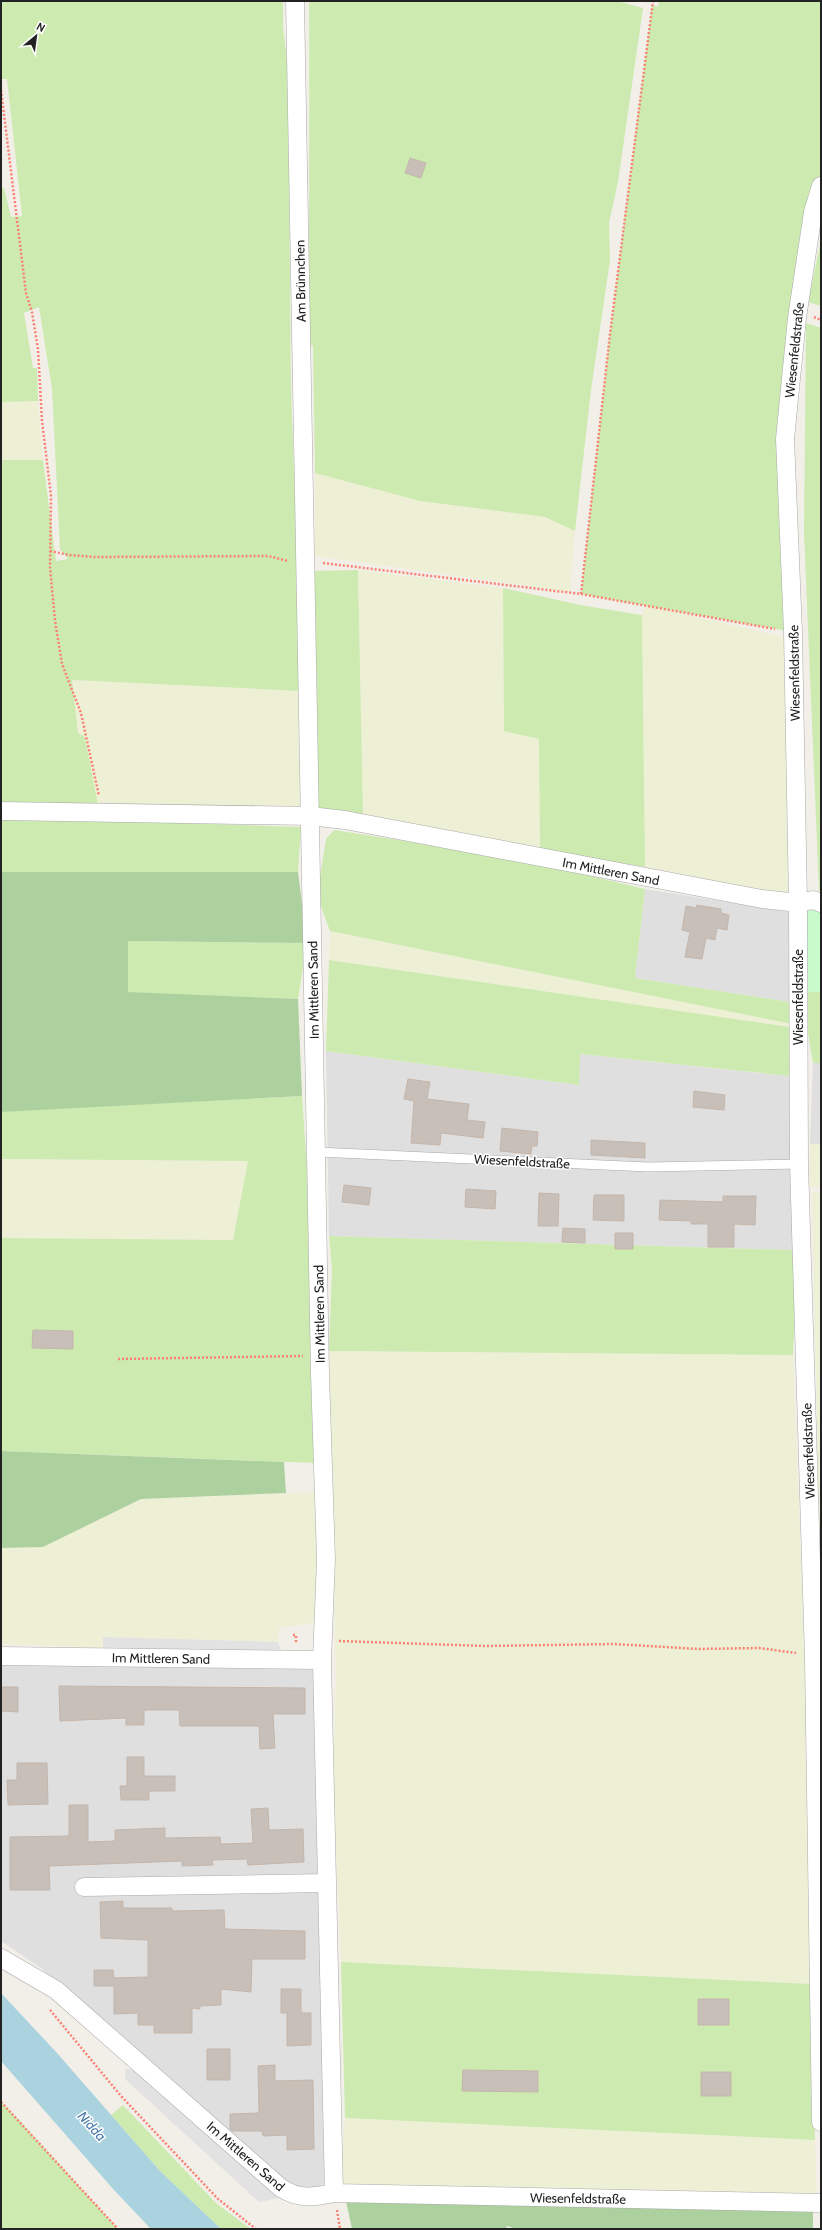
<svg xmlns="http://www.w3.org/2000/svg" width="822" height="2230" viewBox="0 0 822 2230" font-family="Cabin,sans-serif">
  <rect width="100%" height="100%" fill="#f2efe9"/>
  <path fill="#e0dfdf" d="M 645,889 L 789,912 L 790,1002 L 635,978 Z
    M 326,1051 L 579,1085 L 579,1054 L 789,1076 L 793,1250 L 329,1236 Z
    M 813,1063 L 821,1063 L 821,1144 L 810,1144 Z
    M 1,1660 L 302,1663 L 318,1671 L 329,2177 L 318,2189 L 298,2189 L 280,2177 L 208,2118 L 41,1968 L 1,1941 Z"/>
  <path fill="#eef0d5" d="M 38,401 L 43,460 L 1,460 L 1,402 Z
    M 315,473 L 420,501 L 545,517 L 575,531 L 570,592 L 315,556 Z
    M 358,570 L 503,588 L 504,731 L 539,739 L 540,850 L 363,815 Z
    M 646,605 L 787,638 L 791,896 L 645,867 L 642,615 Z
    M 72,680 L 302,691 L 300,810 L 98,805 L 85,737 L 78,733 Z
    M 330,931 L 466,958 L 792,1024 L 790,1027 L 329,960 Z
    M 810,1144 L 821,1144 L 821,1187 L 809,1186 Z
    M 1,1159 L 248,1161 L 233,1240 L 1,1238 Z
    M 812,1193 L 821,1193 L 821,1606 Z
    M 329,1351 L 793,1355 L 806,1688 L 811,1984 L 341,1962 L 333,1787 L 336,1674 Z
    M 316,1492 L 317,1612 L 313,1623 L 279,1628 L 278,1642 L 104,1637 L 103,1648 L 1,1644 L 1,1548 L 43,1547 L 141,1499 Z
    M 345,2118 L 815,2140 L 817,2198 L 341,2186 Z"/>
  <path fill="#cdebb0" d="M 1,1 L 283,1 L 283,26 L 288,70 L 291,389 L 302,691 L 72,680 L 78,733 L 85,737 L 98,805 L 1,805 L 1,460 L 43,460 L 56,561 L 68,559 L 60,549 L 52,389 L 39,307 L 24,313 L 33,368 L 37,368 L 38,401 L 1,402 L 1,188 L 4,188 L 11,217 L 22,216 L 7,79 L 1,79 Z
    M 309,1 L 617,1 L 643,8 L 618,182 L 609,223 L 610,260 L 591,390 L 575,531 L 545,517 L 420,501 L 315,473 L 313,346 L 310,345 C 308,230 310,116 309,1 Z
    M 659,1 L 821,1 L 821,186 L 785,439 L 793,632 L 581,594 L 610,334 L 652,5 L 658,7 Z
    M 821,240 L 821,306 L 808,302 Z
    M 806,323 L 821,328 L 821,891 L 819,891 L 804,532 Z
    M 358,570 L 363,815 L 316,810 L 309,571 Z
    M 503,588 L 580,605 L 642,615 L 645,867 L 540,850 L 539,739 L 504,731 Z
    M 37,818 L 301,827 L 298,872 L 1,872 L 1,820 Z
    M 334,830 L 515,858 L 645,889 L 635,978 L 790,1002 L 792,1024 L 789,1076 L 580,1054 L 579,1085 L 326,1051 L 329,960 L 790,1027 L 792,1024 L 330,931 L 317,896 L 326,839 Z
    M 128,941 L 307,943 L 298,999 L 128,993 Z
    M 801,992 L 821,992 L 821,1063 L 813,1063 Z
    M 302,1096 L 312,1242 L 316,1463 L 1,1451 L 1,1238 L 233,1240 L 248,1161 L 1,1159 L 1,1111 Z
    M 329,1236 L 793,1250 L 796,1288 L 793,1355 L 329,1351 L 332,1269 Z
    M 341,1962 L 811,1984 L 815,2140 L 345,2118 Z
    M 1,2102 L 17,2118 L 118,2229 L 1,2229 Z
    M 123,2105 L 217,2204 L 251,2229 L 221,2229 L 160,2171 L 111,2115 Z"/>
  <path fill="#add19e" d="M 1,872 L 298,872 L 307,943 L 128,941 L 128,992 L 298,999 L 302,1096 L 1,1112 Z
    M 1,1451 L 284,1462 L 286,1493 L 141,1499 L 43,1547 L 1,1548 Z
    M 346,2201 L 813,2208 L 813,2229 L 516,2229 L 507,2226 L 506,2229 L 352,2229 Z"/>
  <path fill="#c8facc" d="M 810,906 L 821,908 L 821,992 L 801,992 L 802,911 Z"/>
  <path fill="#e2e2e2" d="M 103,1637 L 278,1642 L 285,1659 L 103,1657 Z
    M 125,2069 L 140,2070 L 285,2197 L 259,2202 L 125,2079 Z"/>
  <path fill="#aad3df" d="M 1,1993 L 57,2053 L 160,2171 L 221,2229 L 151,2229 L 114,2190 L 1,2061 Z"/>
  <path fill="#c7bfb8" stroke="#c4b6ab" d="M 410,158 L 426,163 L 421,178 L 405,173 Z
    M 697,905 L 721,909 L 721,913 L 729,915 L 727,930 L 717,928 L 715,940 L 706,938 L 702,959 L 685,957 L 690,932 L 682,930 L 686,906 L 696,908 Z
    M 408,1079 L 430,1082 L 427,1099 L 469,1104 L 467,1120 L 485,1122 L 483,1138 L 441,1133 L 440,1145 L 411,1143 L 414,1101 L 404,1099 Z
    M 694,1091 L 725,1095 L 724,1110 L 693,1107 Z
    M 502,1128 L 538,1132 L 537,1146 L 532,1146 L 531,1154 L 500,1151 Z
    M 591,1140 L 645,1143 L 645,1158 L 591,1155 Z
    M 344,1185 L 371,1188 L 369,1205 L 342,1202 Z
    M 466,1189 L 496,1191 L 495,1209 L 465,1207 Z
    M 539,1193 L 559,1194 L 558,1226 L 538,1226 Z
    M 594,1195 L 624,1195 L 624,1221 L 593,1220 Z
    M 723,1196 L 756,1196 L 755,1225 L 734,1224 L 734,1247 L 708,1247 L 708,1224 L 691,1224 L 691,1221 L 659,1220 L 660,1200 L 723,1202 Z
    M 563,1228 L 585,1229 L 585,1243 L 562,1242 Z
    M 615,1233 L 633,1233 L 633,1249 L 615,1249 Z
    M 33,1330 L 73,1331 L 73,1349 L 32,1348 Z
    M 59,1686 L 305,1688 L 305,1714 L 273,1714 L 275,1748 L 260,1749 L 259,1726 L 180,1726 L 179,1710 L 144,1710 L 144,1725 L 126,1725 L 126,1718 L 60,1721 Z
    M 1,1687 L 18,1687 L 18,1712 L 1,1711 Z
    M 127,1757 L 144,1757 L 144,1776 L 175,1776 L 175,1791 L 149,1791 L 149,1800 L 121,1800 L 120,1786 L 127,1786 Z
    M 17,1763 L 47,1763 L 48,1804 L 8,1805 L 7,1780 L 17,1780 Z
    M 69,1805 L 88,1805 L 88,1842 L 115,1841 L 115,1830 L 165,1828 L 165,1838 L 220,1837 L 221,1844 L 253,1843 L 251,1809 L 268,1808 L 269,1830 L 303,1829 L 304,1862 L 248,1865 L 247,1859 L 212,1860 L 213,1865 L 182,1866 L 182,1861 L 49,1866 L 50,1890 L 10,1890 L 10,1837 L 69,1836 Z
    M 123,1901 L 123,1908 L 172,1908 L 172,1911 L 224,1910 L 225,1929 L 305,1931 L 305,1959 L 252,1959 L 251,1992 L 221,1989 L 221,2005 L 200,2006 L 200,2009 L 192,2008 L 192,2033 L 154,2033 L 154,2025 L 138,2025 L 138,2013 L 114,2014 L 114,1986 L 94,1986 L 94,1970 L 113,1970 L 114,1978 L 148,1977 L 148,1940 L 101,1938 L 100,1902 Z
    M 281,1989 L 301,1989 L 301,2013 L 311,2013 L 311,2045 L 287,2046 L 287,2013 L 281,2013 Z
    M 698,1999 L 729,1999 L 729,2025 L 698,2025 Z
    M 207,2049 L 230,2049 L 230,2080 L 207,2080 Z
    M 275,2065 L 275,2081 L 313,2080 L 314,2149 L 287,2150 L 287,2135 L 263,2136 L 262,2131 L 232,2131 L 230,2129 L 230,2114 L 259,2113 L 258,2066 Z
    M 463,2070 L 538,2071 L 538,2092 L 462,2091 Z
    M 701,2072 L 731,2072 L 731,2096 L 701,2096 Z"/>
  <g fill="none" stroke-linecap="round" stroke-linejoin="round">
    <g stroke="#a9a9a9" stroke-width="10">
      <path id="service" d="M 317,1152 L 648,1167 L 799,1164"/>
    </g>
    <g stroke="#a9a9a9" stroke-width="19">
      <path id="minor" d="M 295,1 L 320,1374 L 326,1559 L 322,1660 L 334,2193
        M 821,186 L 813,212 L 797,318 L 785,439 L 793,632 L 798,903 L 799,1164 L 814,1659 L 821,2122
        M 1,811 L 310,816 L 345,820 L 762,899 L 798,903 L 813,900 L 821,903
        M 1,1656 L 322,1660
        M 84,1887 L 326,1883
        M 1,1958 L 56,1990 L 281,2188 C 300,2200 314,2197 334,2193 L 821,2203"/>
    </g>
    <path stroke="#fa8072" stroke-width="2.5" stroke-dasharray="2 2" stroke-linecap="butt" d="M 1,90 L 26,293 L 32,312 L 38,349 L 42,421 L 51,496 L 50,567 L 55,621 L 62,664 L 81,713 L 99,796
      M 814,317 L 821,320
      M 50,551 L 69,555 L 95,557 L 268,556 L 288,561
      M 323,563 L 581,594 L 775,629
      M 581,594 L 610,334 L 653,1
      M 118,1359 L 303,1356
      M 293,1635 L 296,1635 L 296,1642
      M 339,1641 L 485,1646 L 614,1644 L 699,1649 L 759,1648 L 796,1653
      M 50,2010 L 121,2096 L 218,2199 L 256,2229
      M 1,2102 L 118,2229
      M 337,2210 L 340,2229"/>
    <use href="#service" stroke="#fff" stroke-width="9"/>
    <use href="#minor" stroke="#fff" stroke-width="18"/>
  </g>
  <g text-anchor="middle" stroke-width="3" stroke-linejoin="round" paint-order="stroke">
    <g font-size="13" fill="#222" stroke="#fff">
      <text transform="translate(300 281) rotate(-91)" y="5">Am Brünnchen</text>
      <text transform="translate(794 350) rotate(-84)" y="5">Wiesenfeldstraße</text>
      <text transform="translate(794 673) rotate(-91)" y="5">Wiesenfeldstraße</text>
      <text transform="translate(611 871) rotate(11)" y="5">Im Mittleren Sand</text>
      <text transform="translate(313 990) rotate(-91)" y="5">Im Mittleren Sand</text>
      <text transform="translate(798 997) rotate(-90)" y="5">Wiesenfeldstraße</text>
      <text transform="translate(522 1161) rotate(3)" y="5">Wiesenfeldstraße</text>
      <text transform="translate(319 1314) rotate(-91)" y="5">Im Mittleren Sand</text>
      <text transform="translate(808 1451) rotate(-92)" y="5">Wiesenfeldstraße</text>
      <text transform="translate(161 1658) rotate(1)" y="5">Im Mittleren Sand</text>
      <text transform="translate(246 2156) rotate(41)" y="5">Im Mittleren Sand</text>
      <text transform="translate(578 2198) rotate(1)" y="5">Wiesenfeldstraße</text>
    </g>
    <g font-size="14" font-style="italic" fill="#4a7aab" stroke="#fff">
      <text transform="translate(92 2126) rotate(48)" y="5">Nidda</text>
    </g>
  </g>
  <rect width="822" height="2230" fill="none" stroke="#222222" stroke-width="4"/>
  <g transform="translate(36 36) rotate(29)" stroke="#ffffff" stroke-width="3" paint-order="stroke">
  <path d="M0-3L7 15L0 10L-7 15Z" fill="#222222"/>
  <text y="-6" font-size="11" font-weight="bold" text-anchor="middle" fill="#222222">N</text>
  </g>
</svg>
